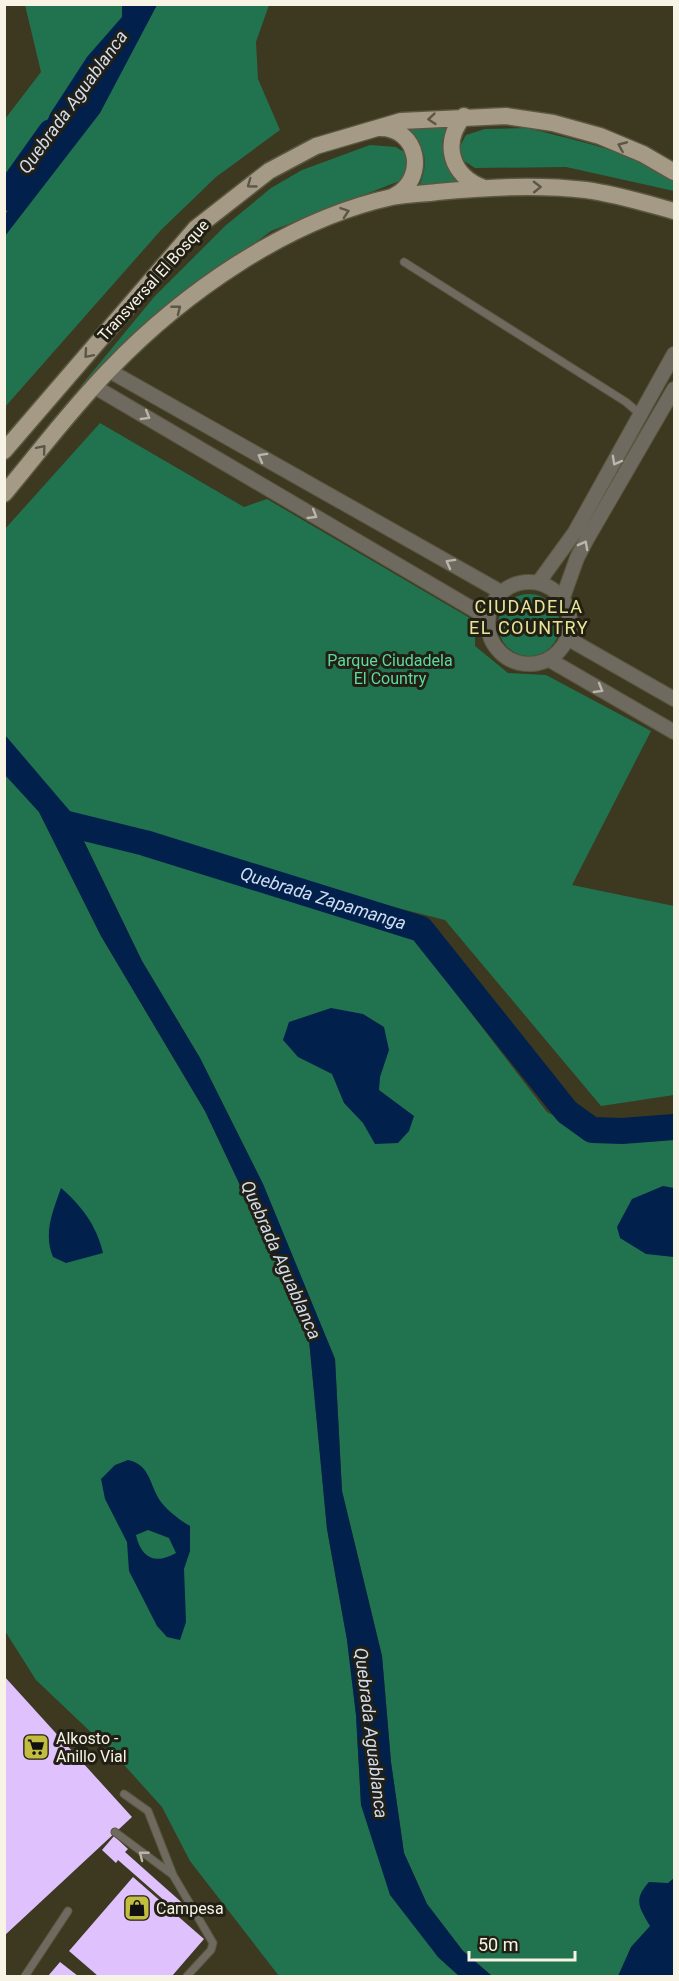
<svg xmlns="http://www.w3.org/2000/svg" width="679" height="1981" viewBox="0 0 679 1981" font-family="Roboto,sans-serif">
  <rect width="100%" height="100%" fill="#3d3820"/>
  <path fill="#21734f" d="M 25,5 L 269,5 L 256,42 L 258,79 L 280,130 L 216,177 L 161,230 L 5,407 L 5,119 L 41,72 Z
    M 454,121 L 442,141 L 445,161 L 465,182 L 419,187 C 431,157 425,143 396,127 Z
    M 528,128 C 577,141 630,151 674,178 L 674,191 L 566,167 L 475,168 L 461,159 L 459,148 L 466,135 L 485,129 Z
    M 370,145 L 396,147 L 407,154 L 410,165 L 402,180 L 271,231 L 218,270 L 80,387 L 154,297 L 225,226 L 271,188 L 302,170 Z
    M 100,423 L 244,507 L 267,499 L 475,621 L 475,646 L 508,673 L 546,675 L 651,731 L 572,885 L 674,906 L 674,1095 L 601,1106 L 445,920 L 150,845 L 412,936 L 547,1112 L 598,1140 L 674,1140 L 674,1976 L 492,1976 L 463,1951 L 427,1904 L 404,1853 L 391,1762 L 382,1656 L 342,1491 L 335,1359 L 263,1184 L 200,1058 L 142,961 L 79,831 L 128,839 L 79,826 L 23,794 L 39,812 L 101,936 L 205,1111 L 308,1329 L 327,1529 L 347,1640 L 356,1715 L 361,1805 L 438,1957 L 459,1976 L 279,1976 L 190,1861 L 162,1807 L 116,1756 L 36,1680 L 5,1631 L 5,529 Z
    M498 625a31 31 0 1 1 62 0a31 31 0 1 1-62 0Z"/>
  <path fill="#02204c" fill-rule="evenodd" d="M 122,5 L 157,5 L 100,113 L 5,236 L 5,215 L 21,186 L 50,114 L 87,57 L 122,17 Z
    M 5,735 L 75,817 L 79,831 L 142,961 L 200,1058 L 263,1184 L 335,1359 L 342,1491 L 382,1656 L 391,1762 L 404,1853 L 427,1904 L 463,1951 L 492,1976 L 459,1976 L 438,1957 L 390,1895 L 361,1805 L 356,1715 L 347,1640 L 327,1529 L 308,1329 L 205,1111 L 101,936 L 39,812 L 5,775 Z
    M 331,1008 L 363,1014 L 384,1027 L 389,1050 L 380,1077 L 379,1090 L 414,1116 L 409,1131 L 398,1143 L 375,1144 L 363,1123 L 344,1103 L 332,1074 L 298,1057 L 283,1040 L 289,1022 Z
    M 663,1186 L 674,1188 L 674,1257 L 646,1254 L 620,1238 L 617,1227 L 632,1199 Z
    M 61,1188 C 81,1205 97,1226 103,1253 L 66,1263 L 53,1257 C 43,1233 53,1211 61,1188 Z
    M 128,1460 C 151,1465 149,1485 161,1502 C 169,1512 180,1520 190,1526 L 190,1551 L 184,1569 L 186,1622 L 180,1640 L 167,1637 L 157,1626 L 129,1571 L 127,1542 L 105,1499 L 101,1479 L 115,1465 ZM 148,1530 L 169,1538 L 176,1553 C 155,1565 141,1558 136,1535 Z
    M 674,1878 L 674,1976 L 618,1976 L 631,1947 L 650,1926 C 639,1907 633,1900 649,1882 L 668,1883 Z"/>
  <g fill="none" stroke-linecap="round" stroke-linejoin="round">
    <g stroke="#02204c" stroke-width="26">
      <path d="M 4,198 L 51,132"/>
      <path id="s1" d="M 64,823 L 145,843 L 421,929 L 567,1112 L 592,1130 L 622,1131 L 674,1127"/>
    </g>
  </g>
  <path fill="#dec1fd" d="M 4,1676 L 132,1817 L 4,1936 Z
    M 114,1836 L 128,1849 L 125,1852 L 188,1908 L 182,1916 L 118,1860 L 116,1863 L 102,1850 Z
    M 133,1877 L 204,1939 L 172,1976 L 98,1976 L 69,1951 Z
    M 60,1962 L 78,1976 L 48,1976 Z"/>
  <g fill="none" stroke-linecap="round" stroke-linejoin="round">
    <g stroke="#5b5640" stroke-width="9">
      <path id="service" d="M 404,262 L 626,402 L 641,415
        M 124,1794 L 148,1811 L 173,1875 L 213,1943 L 211,1950 L 187,1976
        M 115,1832 L 173,1875
        M 25,1976 L 68,1911"/>
    </g>
    <g stroke="#5b5640" stroke-width="16">
      <path id="minor" d="M 108,370 L 501,592
        M 95,387 L 488,618
        M488 623a41 41 0 1 1 82 0a41 41 0 1 1-82 0Z
        M 538,583 L 575,532 L 674,354
        M 562,600 L 577,558 L 587,539 L 674,389
        M 567,638 L 674,699
        M 548,659 L 674,732"/>
    </g>
    <g stroke="#5b5640" stroke-width="19">
      <path id="primary" d="M 464,116 C 441,143 451,176 484,188
        M 379,128 C 419,127 428,179 394,196
        M 4,451 L 196,228 L 269,171 L 316,146 L 401,121 L 506,116 L 553,123 L 600,136 L 643,154 L 674,172
        M 4,494 C 39,452 72,408 110,369 C 183,293 287,220 392,197 C 407,194 423,194 437,192 C 487,187 537,184 586,190 C 616,194 645,203 674,211"/>
    </g>
    <use href="#service" stroke="#6f6a5f" stroke-width="7"/>
    <use href="#minor" stroke="#6f6a5f" stroke-width="14"/>
    <use href="#primary" stroke="#a49a85" stroke-width="16"/>
  </g>
  <defs><path id="oneway-chevron" d="M-2-3.5L2.5 0L-2 3.5" fill="none" stroke-width="1.6" stroke-linecap="round" stroke-linejoin="round" transform="scale(1.5)"/></defs>
  <g stroke="#5c5647">
    <use href="#oneway-chevron" transform="translate(432 119) rotate(175)"/>
    <use href="#oneway-chevron" transform="translate(622 146) rotate(-157)"/>
    <use href="#oneway-chevron" transform="translate(251 184) rotate(144)"/>
    <use href="#oneway-chevron" transform="translate(537 187) rotate(-1)"/>
    <use href="#oneway-chevron" transform="translate(345 212) rotate(-19)"/>
    <use href="#oneway-chevron" transform="translate(177 309) rotate(-38)"/>
    <use href="#oneway-chevron" transform="translate(88 354) rotate(131)"/>
    <use href="#oneway-chevron" transform="translate(42 449) rotate(-50)"/>
  </g>
  <g stroke="#bab6a9">
    <use href="#oneway-chevron" transform="translate(146 416) rotate(31)"/>
    <use href="#oneway-chevron" transform="translate(262 457) rotate(-151)"/>
    <use href="#oneway-chevron" transform="translate(616 461) rotate(119)"/>
    <use href="#oneway-chevron" transform="translate(313 515) rotate(31)"/>
    <use href="#oneway-chevron" transform="translate(584 545) rotate(-62)"/>
    <use href="#oneway-chevron" transform="translate(450 563) rotate(-151)"/>
    <use href="#oneway-chevron" transform="translate(599 689) rotate(30)"/>
    <use href="#oneway-chevron" transform="translate(143 1855) rotate(-142)"/>
  </g>
  <defs>
    <g id="supermarket-square" transform="scale(1.35)"><rect x="-9" y="-9" width="18" height="18" rx="4" fill="#c2bd3f" stroke="#221f15"/><path d="M-6-5.5h2.5l.6 2H6L4.5 2H-2.5L-4.4-4H-6ZM-1.5 3.2a1.3 1.3 0 1 0 .1 0ZM3 3.2a1.3 1.3 0 1 0 .1 0Z" fill="#111"/></g>
    <g id="shop-square" transform="scale(1.35)"><rect x="-9" y="-9" width="18" height="18" rx="4" fill="#c2bd3f" stroke="#221f15"/><path d="M-5-2.5h2.3a2.7 3.5 0 0 1 5.4 0H5L5.5 6h-11ZM-1.5-2.5h3a1.5 2.3 0 0 0-3 0Z" fill="#111"/></g>
  </defs>
  <g fill-rule="evenodd">
    <use href="#supermarket-square" x="36" y="1747"/>
    <use href="#shop-square" x="137" y="1908"/>
  </g>
  <g text-anchor="middle" stroke-width="6" stroke-linejoin="round" paint-order="stroke">
    <g font-size="16" fill="#f7f4e6" stroke="#221f15">
      <text transform="translate(153 280) rotate(-48)" y="6">Transversal El Bosque</text>
    </g>
    <g font-size="16" fill="#5eda9f" stroke="#221f15">
      <text x="390" y="666">Parque Ciudadela<tspan x="390" dy="18">El Country</tspan></text>
    </g>
    <g font-size="16" fill="#f7f4e6" stroke="#221f15" text-anchor="start">
      <text x="56" y="1744">Alkosto -<tspan x="56" dy="18">Anillo Vial</tspan></text>
      <text x="156" y="1914">Campesa</text>
    </g>
    <g font-size="18" font-style="italic" fill="#d1ddef" stroke="#221f15">
      <text transform="translate(73 102) rotate(-54)" y="6">Quebrada Aguablanca</text>
      <text dy="6" stroke="none"><textPath href="#s1" startOffset="270">Quebrada Zapamanga</textPath></text>
      <text transform="translate(281 1260) rotate(66)" y="6">Quebrada Aguablanca</text>
      <text transform="translate(371 1733) rotate(83)" y="6">Quebrada Aguablanca</text>
    </g>
    <g font-size="18" letter-spacing="1.5" fill="#e8e696" stroke="#221f15">
      <text x="529" y="613">CIUDADELA<tspan x="529" dy="21">EL COUNTRY</tspan></text>
    </g>
  </g>
  <rect width="679" height="1981" fill="none" stroke="#f7f4e6" stroke-width="12"/>
  <path d="M469 1951v9h106v-9" fill="none" stroke="#f7f4e6" stroke-width="3"/>
  <text x="478" y="1951" font-size="18" fill="#f7f4e6" stroke="#221f15" stroke-width="4.5" paint-order="stroke">50 m</text>
</svg>
